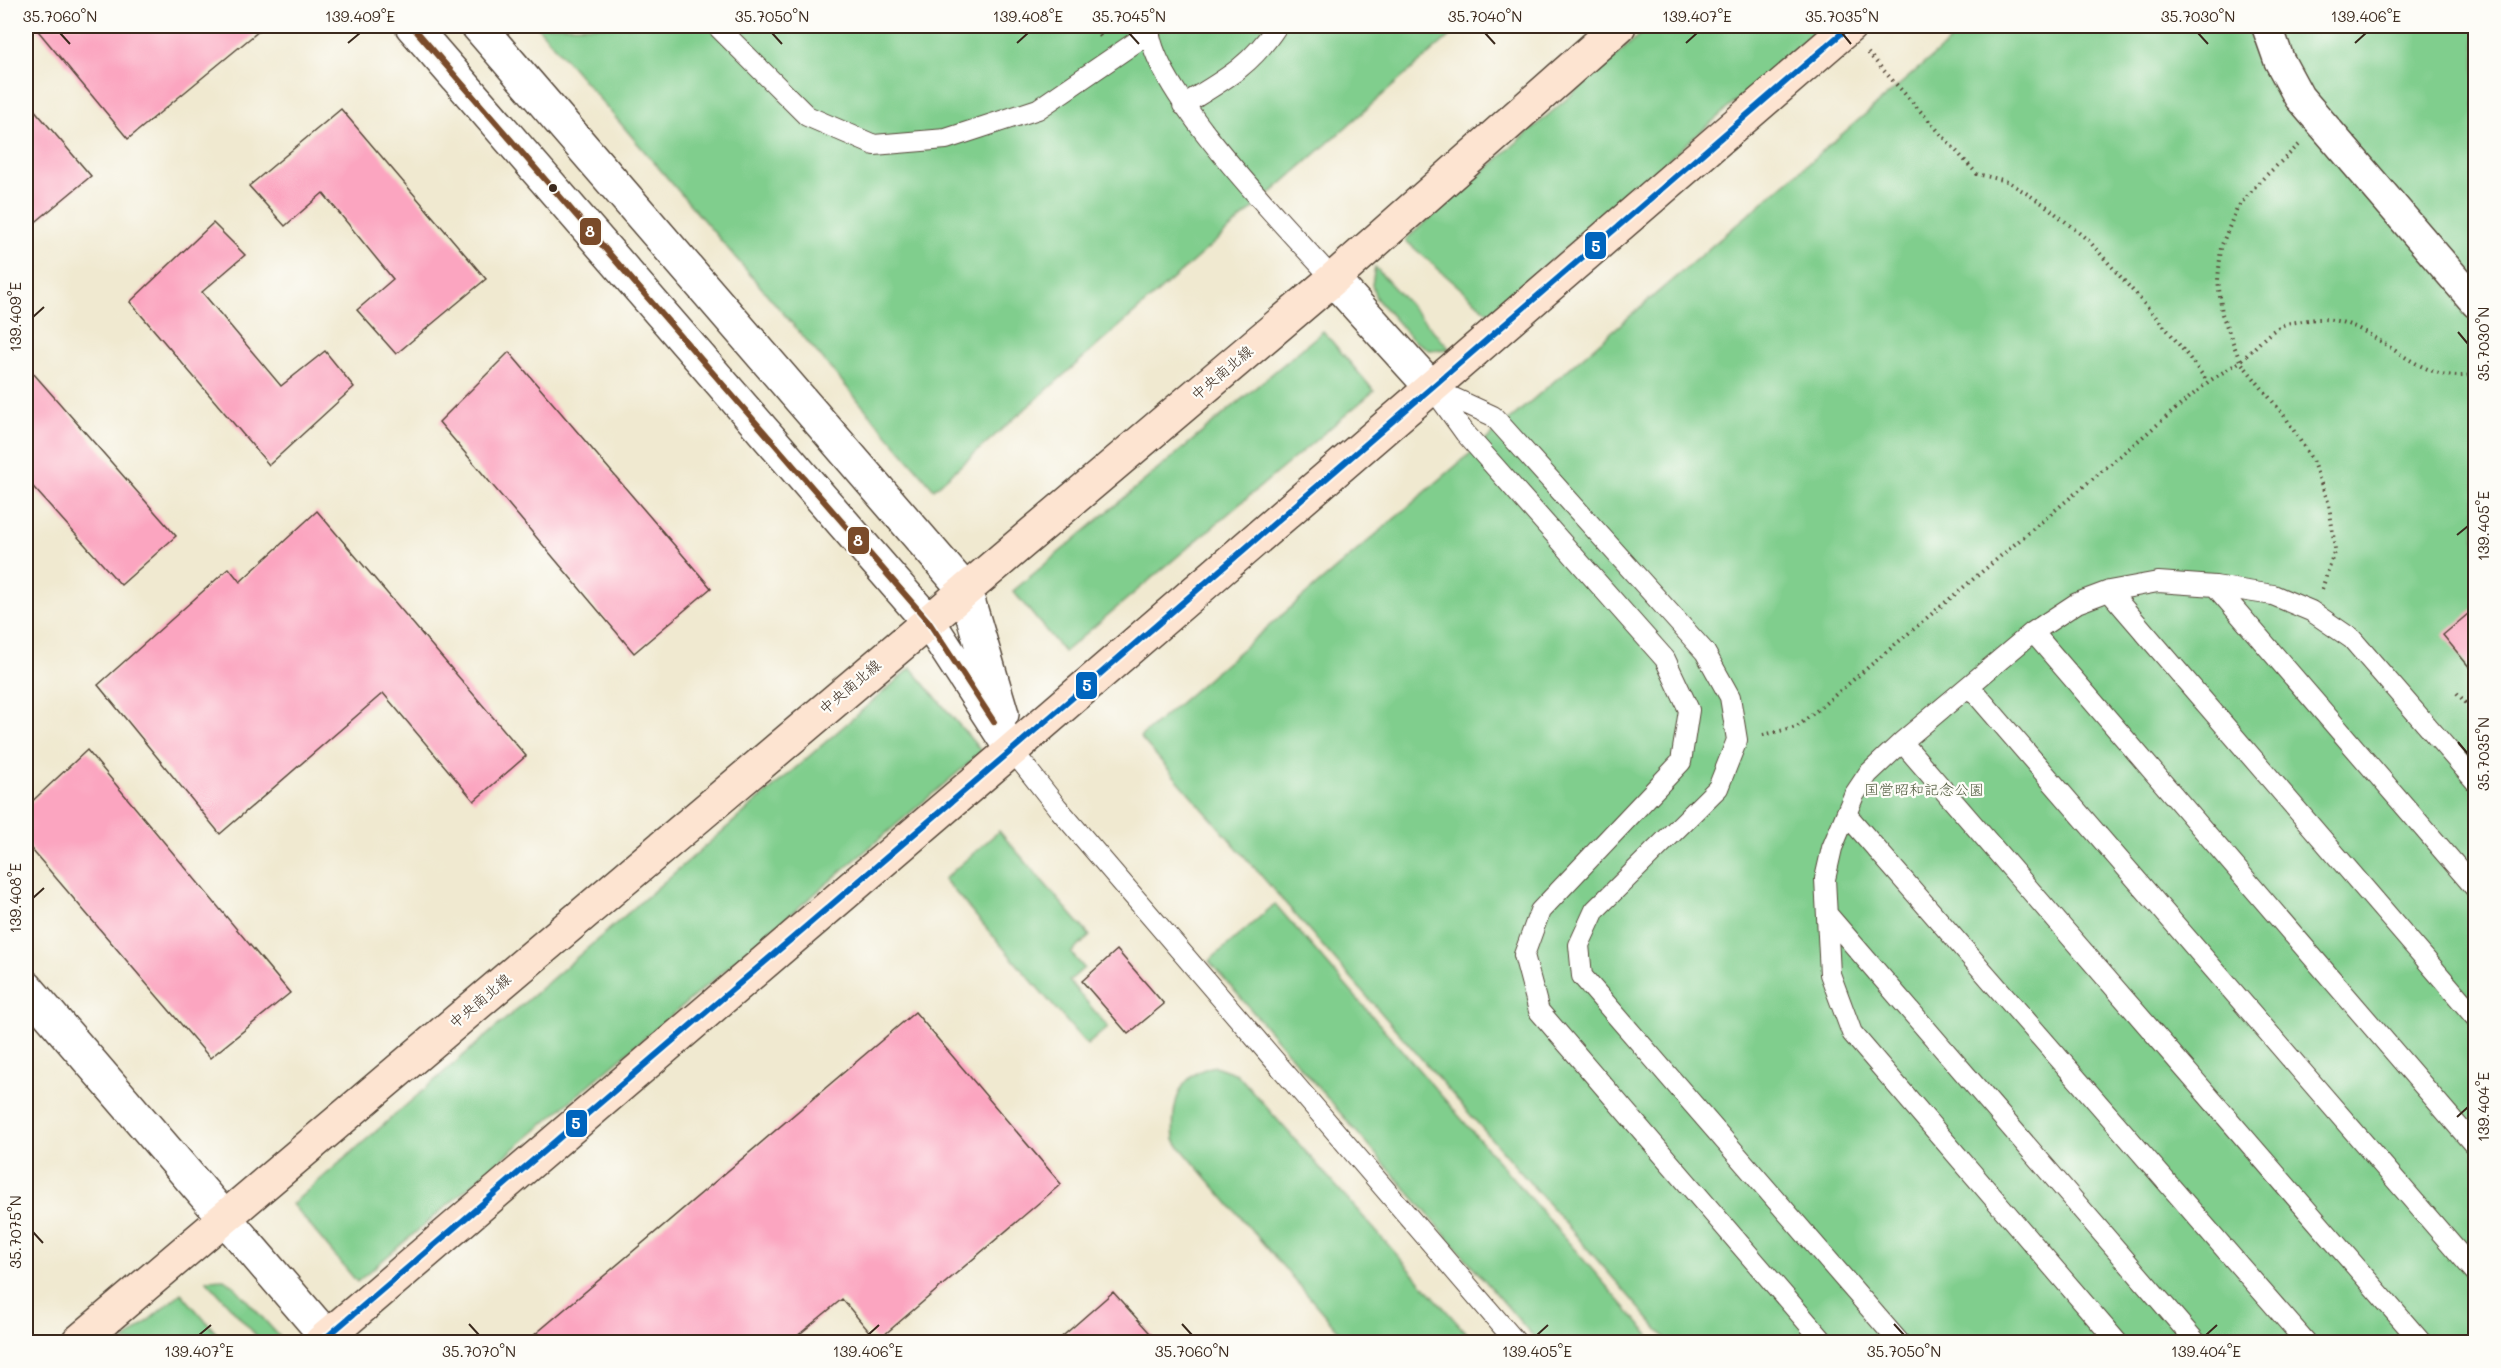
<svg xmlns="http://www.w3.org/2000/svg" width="2501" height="1368" viewBox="0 0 2501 1368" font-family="Mali,'Klee One',sans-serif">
  <rect width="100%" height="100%" fill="#fdfcf7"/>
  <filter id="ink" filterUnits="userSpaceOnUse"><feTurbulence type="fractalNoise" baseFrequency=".0167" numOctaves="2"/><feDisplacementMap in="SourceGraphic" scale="12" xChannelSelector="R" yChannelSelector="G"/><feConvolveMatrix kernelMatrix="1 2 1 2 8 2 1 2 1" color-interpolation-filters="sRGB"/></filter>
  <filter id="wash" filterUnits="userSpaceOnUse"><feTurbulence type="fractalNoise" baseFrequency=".008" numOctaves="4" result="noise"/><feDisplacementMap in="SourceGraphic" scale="24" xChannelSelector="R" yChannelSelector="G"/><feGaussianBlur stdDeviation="1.35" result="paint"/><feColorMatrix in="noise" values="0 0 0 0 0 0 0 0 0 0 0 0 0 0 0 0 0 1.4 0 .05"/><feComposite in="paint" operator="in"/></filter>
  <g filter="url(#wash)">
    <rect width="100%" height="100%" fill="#f0e9d0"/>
    <path fill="#80ce8d" stroke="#5e7c56" stroke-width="1.5" d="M 537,26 L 1461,26 L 934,489 Z
      M 1650,26 L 1823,26 L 1490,314 L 1405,240 Z
      M 1968,26 L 2475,26 L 2475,1342 L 1669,1342 L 1140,737 Z
      M 1375,267 L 1450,349 L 1430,350 L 1414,341 L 1376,298 L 1372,285 Z
      M 1323,331 L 1374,391 L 1064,652 L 1013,591 Z
      M 911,668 L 982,752 L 357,1282 L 292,1204 Z
      M 999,831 L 1090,936 L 1071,953 L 1084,968 L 1069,981 L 1108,1027 L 1087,1045 L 944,879 Z
      M 1275,904 L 1655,1342 L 1538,1342 L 1209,961 Z
      M 1215,1066 L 1237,1074 L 1474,1342 L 1348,1342 L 1174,1140 C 1171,1106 1177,1074 1215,1066 Z
      M 224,1279 L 234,1286 L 279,1336 L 279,1342 L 262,1342 L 206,1280 Z
      M 181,1293 L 224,1342 L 123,1342 Z"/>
    <g id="blocks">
      <path fill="#fba5c0" d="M 34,26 L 265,26 L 128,139 Z
        M 26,100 L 91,176 L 26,230 Z
        M 341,109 L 486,279 L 396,354 L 357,310 L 393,279 L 323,193 L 285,226 L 249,186 Z
        M 213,223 L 245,255 L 202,292 L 281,386 L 325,351 L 354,387 L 269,465 L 130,302 Z
        M 509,352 L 711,588 L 634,653 L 439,422 Z
        M 26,365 L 176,536 L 121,585 L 26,479 Z
        M 317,511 L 526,756 L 474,801 L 383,693 L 220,834 L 98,685 L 229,568 L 240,582 Z
        M 2475,608 L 2475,674 L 2443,635 Z
        M 87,750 L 290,993 L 210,1058 L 26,843 L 26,807 Z
        M 1117,950 L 1164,1004 L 1128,1034 L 1082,981 Z
        M 915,1012 L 1061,1184 L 877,1341 L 842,1299 L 790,1342 L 526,1342 Z
        M 1113,1292 L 1158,1342 L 1056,1342 Z"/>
    </g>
  </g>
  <g filter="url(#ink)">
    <use href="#blocks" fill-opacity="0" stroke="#564739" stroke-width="1.5"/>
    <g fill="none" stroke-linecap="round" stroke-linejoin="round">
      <g stroke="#564739" stroke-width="22">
        <path id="service" d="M 717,26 L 807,116 L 874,145 L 946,139 L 1038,109 L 1149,33
          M 1149,26 C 1150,89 1288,229 1333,279
          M 1183,105 C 1224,80 1250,67 1277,26
          M 1432,388 L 1493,416 L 1705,652 L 1730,697 L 1737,740 L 1718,788 L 1595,910 L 1579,945 L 1582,976 L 1899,1342
          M 1434,390 L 1465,433 L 1665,659 L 1689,710 L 1681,762 L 1540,911 L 1524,955 L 1539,1011 L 1824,1342
          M 2215,586 L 2476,889
          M 2109,591 L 2476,1018
          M 2033,632 L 2476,1147
          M 1970,687 L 2476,1273
          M 1902,742 L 2421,1342
          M 1012,750 L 1057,807 L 1516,1342
          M 1847,815 L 2306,1342
          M 1827,914 L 2196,1342
          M 2117,1342 L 1852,1033 L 1830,974 L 1825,879 L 1832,848 L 1854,795 L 1868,774 L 1902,742 L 2033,632 L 2077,603 L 2109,591 L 2158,582 L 2215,586 L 2273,595 L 2311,611 L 2352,639 L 2476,782"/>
      </g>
      <g stroke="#564739" stroke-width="33">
        <path id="pedestrian" d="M 2267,26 L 2279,60 L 2299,97 L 2476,303"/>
      </g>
      <g stroke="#564739" stroke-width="36">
        <path id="minor" d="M 1333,279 L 1432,388"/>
      </g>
      <g stroke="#564739" stroke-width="36">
        <path id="tertiary" d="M 412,26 L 928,621 L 1012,750
          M 478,26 L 965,590 L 1002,714
          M 26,987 L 327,1337"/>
      </g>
      <g stroke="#564739" stroke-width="36">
        <path id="secondary" d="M 78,1342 L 1333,279 L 1619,26
          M 321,1342 L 1012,750 L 1850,26"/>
      </g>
      <path stroke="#564739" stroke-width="4" stroke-dasharray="1.5 4.5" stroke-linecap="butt" d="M 1092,26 L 1101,37
        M 1868,53 L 1977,174 L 2007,181 L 2045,205 L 2089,241 L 2170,333 L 2208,382
        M 2299,145 L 2259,182 L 2237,208 L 2221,247 L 2218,280 L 2222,314 L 2240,361 L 2286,418 L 2312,460 L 2329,504 L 2335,549 L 2322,589
        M 2457,693 L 2476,714
        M 1763,735 L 1797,727 L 2208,382 C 2218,375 2229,369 2239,362 C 2254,350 2264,335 2281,326 C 2287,323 2296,322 2303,321 C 2371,305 2410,390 2476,374"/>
      <use href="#service" stroke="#fff" stroke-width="20"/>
      <use href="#pedestrian" stroke="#fff" stroke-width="30"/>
      <use href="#minor" stroke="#fff" stroke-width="33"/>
      <use href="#tertiary" stroke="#fff" stroke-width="33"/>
      <use href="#secondary" stroke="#fde4d1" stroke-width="33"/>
      <g stroke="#fdfcf7" stroke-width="10">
        <path id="bus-1" d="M 412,26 L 928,621 L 994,722"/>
      </g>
      <g stroke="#fdfcf7" stroke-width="10">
        <path id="bus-2" d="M 321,1342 L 1012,750 L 1850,26"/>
      </g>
      <use href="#bus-1" stroke="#7a4b2a" stroke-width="6"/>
      <use href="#bus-2" stroke="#0065bd" stroke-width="6"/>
    </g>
  </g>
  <path fill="none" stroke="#3b2a1e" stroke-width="2" d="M 60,33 L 70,44M 772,33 L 782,44M 1129,33 L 1139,44M 1485,33 L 1495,44M 1842,33 L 1851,44M 2198,33 L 2208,44M 348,43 L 360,33M 1017,43 L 1028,33M 1686,43 L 1697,33M 2355,43 L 2366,33M 33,317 L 44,307M 2458,332 L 2468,344M 2457,535 L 2468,526M 2458,742 L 2468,754M 33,898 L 44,888M 2457,1117 L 2468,1107M 33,1232 L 43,1243M 469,1324 L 479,1335M 1182,1324 L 1192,1335M 1894,1324 L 1904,1335M 199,1335 L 211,1325M 868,1335 L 879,1325M 1537,1335 L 1548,1325M 2206,1335 L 2217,1325"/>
  <circle fill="#3b2a1e" stroke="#fdfcf7" stroke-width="2" cx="553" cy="188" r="5"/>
  <g text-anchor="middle" stroke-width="4.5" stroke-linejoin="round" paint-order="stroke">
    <g font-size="15" fill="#3b2a1e" stroke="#fdfcf7">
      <text transform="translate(1222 373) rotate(-40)" y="5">中央南北線</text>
      <text transform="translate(850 687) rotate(-40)" y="5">中央南北線</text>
      <text transform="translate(480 1001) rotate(-40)" y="5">中央南北線</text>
    </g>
    <g font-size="15" fill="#505b3f" stroke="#fdfcf7">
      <text x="1924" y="795">国営昭和記念公園</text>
    </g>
  </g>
  <g stroke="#fdfcf7" stroke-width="2">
    <rect x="579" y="217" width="23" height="29" rx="6" fill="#7a4b2a"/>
    <rect x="1584" y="231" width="23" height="29" rx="6" fill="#0065bd"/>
    <rect x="847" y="526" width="23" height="29" rx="6" fill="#7a4b2a"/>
    <rect x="1075" y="671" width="23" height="29" rx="6" fill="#0065bd"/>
    <rect x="565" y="1109" width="23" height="29" rx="6" fill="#0065bd"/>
  </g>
  <g font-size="16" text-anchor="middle" font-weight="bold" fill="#fff">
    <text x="590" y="237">8</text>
    <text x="1596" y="252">5</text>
    <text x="858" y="546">8</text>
    <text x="1087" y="691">5</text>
    <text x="576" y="1129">5</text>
  </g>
  <rect width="2501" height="1368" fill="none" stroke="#fdfcf7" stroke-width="66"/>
  <rect x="33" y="33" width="2435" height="1302" fill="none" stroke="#3b2a1e" stroke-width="2"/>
  <g font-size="15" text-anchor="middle" fill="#3b2a1e">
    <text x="60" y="22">35.7060°N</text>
    <text x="360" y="22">139.409°E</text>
    <text x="772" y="22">35.7050°N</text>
    <text x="1028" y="22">139.408°E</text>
    <text x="1129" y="22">35.7045°N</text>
    <text x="1485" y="22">35.7040°N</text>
    <text x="1697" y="22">139.407°E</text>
    <text x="1842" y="22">35.7035°N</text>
    <text x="2198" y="22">35.7030°N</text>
    <text x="2366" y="22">139.406°E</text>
    <text transform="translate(16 317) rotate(-90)" y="5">139.409°E</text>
    <text transform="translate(2484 344) rotate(-90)" y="5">35.7030°N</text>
    <text transform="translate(2484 526) rotate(-90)" y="5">139.405°E</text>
    <text transform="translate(2484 754) rotate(-90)" y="5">35.7035°N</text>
    <text transform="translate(16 898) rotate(-90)" y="5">139.408°E</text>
    <text transform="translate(2484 1107) rotate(-90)" y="5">139.404°E</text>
    <text transform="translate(16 1232) rotate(-90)" y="5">35.7075°N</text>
    <text x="199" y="1357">139.407°E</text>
    <text x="479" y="1357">35.7070°N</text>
    <text x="868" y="1357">139.406°E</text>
    <text x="1192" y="1357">35.7060°N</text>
    <text x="1537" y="1357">139.405°E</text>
    <text x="1904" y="1357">35.7050°N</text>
    <text x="2206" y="1357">139.404°E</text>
  </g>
</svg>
